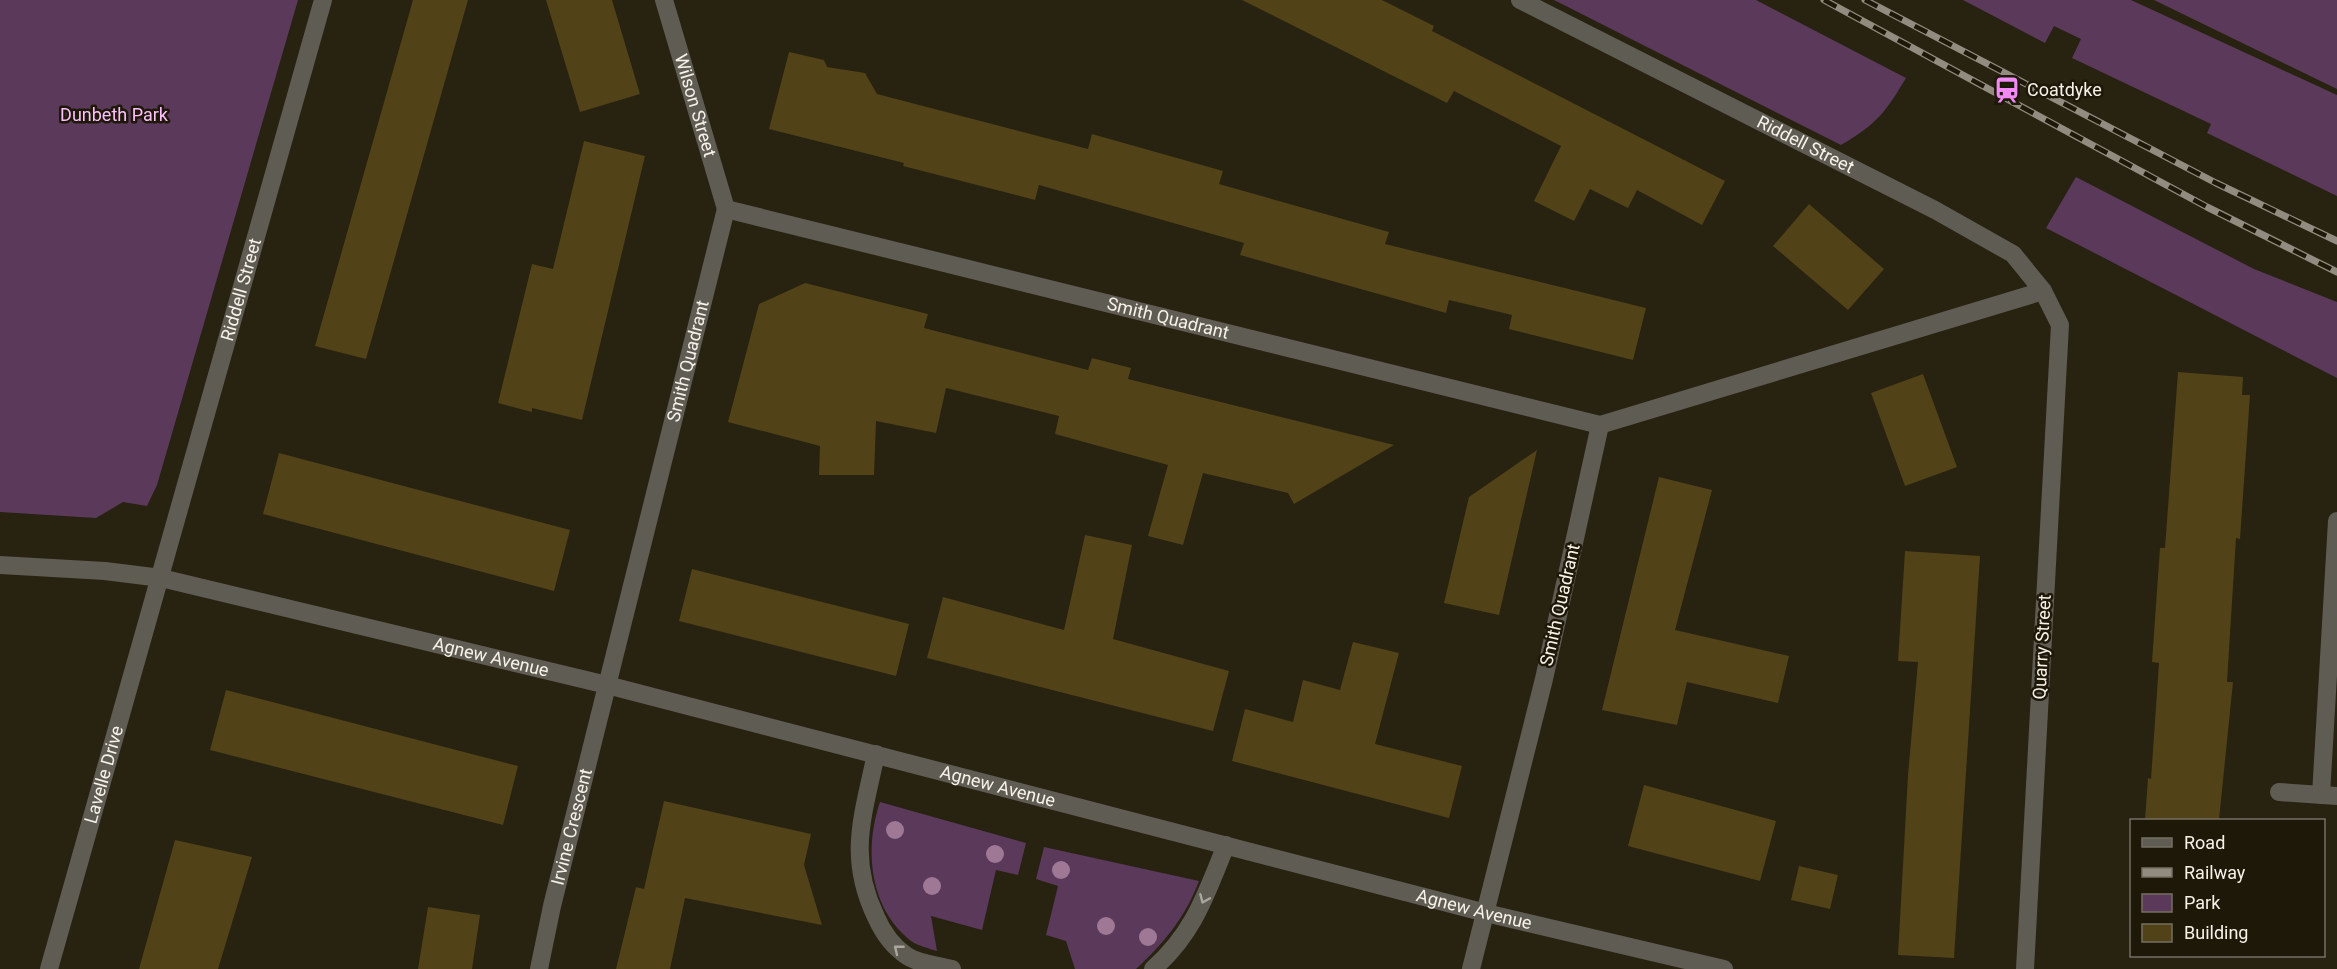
<svg xmlns="http://www.w3.org/2000/svg" width="2337" height="969" viewBox="0 0 2337 969" font-family="Roboto,sans-serif">
  <rect width="100%" height="100%" fill="#282211"/>
  <path fill="#5a395b" d="M 0,0 L 298,0 L 157,485 L 147,506 L 123,502 L 96,518 L 0,512 Z
    M 1554,0 L 1756,0 L 1906,78 C 1885,113 1877,124 1841,145 Z
    M 1963,0 L 2131,0 L 2337,95 L 2337,196 L 2207,133 L 2211,124 L 2072,58 L 2081,39 L 2054,26 L 2045,43 Z
    M 2154,0 L 2337,0 L 2337,89 Z
    M 2076,177 L 2254,269 L 2337,302 L 2337,378 L 2046,228 Z
    M 880,802 L 1026,843 L 1018,875 L 996,870 L 982,930 L 931,916 L 937,951 C 928,948 918,946 911,941 C 869,908 864,849 880,802 Z
    M 1044,847 L 1199,881 C 1185,918 1164,943 1136,969 L 1075,969 L 1066,941 L 1046,935 L 1058,886 L 1036,879 Z"/>
  <path fill="#514217" d="M 413,0 L 468,0 L 366,359 L 315,346 Z
    M 546,0 L 612,0 L 640,94 L 580,112 Z
    M 1242,0 L 1382,0 L 1434,26 L 1432,31 L 1725,181 L 1702,225 L 1637,190 L 1628,208 L 1590,189 L 1574,221 L 1534,201 L 1561,146 L 1454,91 L 1447,103 Z
    M 789,52 L 824,60 L 827,67 L 865,73 L 877,94 L 1088,149 L 1092,134 L 1223,171 L 1219,184 L 1389,232 L 1385,244 L 1646,308 L 1633,360 L 1509,329 L 1512,315 L 1449,300 L 1446,313 L 1240,255 L 1244,243 L 1039,185 L 1035,200 L 903,166 L 904,163 L 769,129 Z
    M 584,141 L 645,156 L 582,420 L 532,408 L 532,412 L 498,403 L 532,264 L 553,269 Z
    M 1809,204 L 1884,269 L 1848,310 L 1773,246 Z
    M 805,283 L 928,314 L 924,328 L 1088,370 L 1092,358 L 1131,368 L 1128,379 L 1394,445 L 1294,504 L 1288,493 L 1203,473 L 1183,545 L 1148,536 L 1168,465 L 1055,434 L 1059,416 L 946,388 L 936,433 L 876,421 L 874,475 L 819,475 L 820,446 L 728,422 L 759,304 Z
    M 2178,372 L 2243,377 L 2242,395 L 2250,395 L 2240,539 L 2236,538 L 2227,682 L 2233,682 L 2219,820 L 2145,820 L 2148,778 L 2151,779 L 2159,663 L 2152,662 L 2160,548 L 2165,548 Z
    M 1923,374 L 1957,467 L 1905,486 L 1871,393 Z
    M 1537,450 L 1499,615 L 1444,603 L 1469,497 Z
    M 279,453 L 570,530 L 554,591 L 263,514 Z
    M 1659,477 L 1712,490 L 1675,630 L 1789,656 L 1778,703 L 1687,682 L 1677,725 L 1602,710 Z
    M 1085,535 L 1132,545 L 1113,639 L 1229,671 L 1213,731 L 927,658 L 943,597 L 1064,630 Z
    M 1905,551 L 1980,556 L 1954,958 L 1898,955 L 1908,775 L 1918,662 L 1898,661 Z
    M 692,569 L 909,624 L 896,676 L 679,621 Z
    M 1353,642 L 1399,653 L 1375,744 L 1462,766 L 1449,818 L 1232,761 L 1245,709 L 1293,722 L 1303,680 L 1340,690 Z
    M 226,690 L 518,766 L 503,825 L 210,750 Z
    M 1644,785 L 1776,821 L 1760,881 L 1628,846 Z
    M 664,801 L 811,834 L 804,865 L 822,925 L 685,898 L 670,969 L 616,969 L 636,887 L 644,889 Z
    M 175,840 L 252,857 L 218,969 L 139,969 Z
    M 1799,866 L 1838,875 L 1830,909 L 1791,900 Z
    M 428,907 L 480,915 L 472,969 L 418,969 Z"/>
  <g fill="none" stroke-linecap="round" stroke-linejoin="round">
    <g stroke="#5f5c54" stroke-width="18">
      <path id="s1" d="M 664,0 L 726,209"/>
      <path id="s2" d="M 1520,0 L 1935,210 L 2013,254 L 2043,291 L 2060,325 L 2025,969"/>
      <path d="M 1600,425 L 2043,291"/>
      <path id="s3" d="M 0,565 L 105,571 L 161,578 L 607,685 L 1486,913 L 1724,969"/>
      <path d="M 876,754 C 863,816 847,857 876,917 C 883,933 892,946 907,956 C 919,964 938,965 952,969"/>
      <path d="M 2279,792 L 2337,796"/>
      <path d="M 2321,795 L 2337,521"/>
      <path id="s4" d="M 49,969 L 323,0"/>
      <path id="s5" d="M 539,969 L 552,906 L 726,209 L 1600,425 L 1544,679 L 1471,969"/>
      <path d="M 1153,969 C 1194,933 1206,894 1226,845"/>
    </g>
    <g stroke="#918c7f" stroke-width="7">
      <path id="rail" d="M 1824,0 L 2207,207 L 2337,272
        M 1865,0 L 2216,183 L 2337,241"/>
    </g>
    <use href="#rail" stroke="#1e1808" stroke-width="4.5" stroke-dasharray="14" stroke-linecap="butt"/>
  </g>
  <g fill="#9e7894">
    <circle cx="895" cy="830" r="9"/>
    <circle cx="995" cy="854" r="9"/>
    <circle cx="1061" cy="870" r="9"/>
    <circle cx="932" cy="886" r="9"/>
    <circle cx="1106" cy="926" r="9"/>
    <circle cx="1148" cy="937" r="9"/>
  </g>
  <defs><path id="oneway-chevron" d="M-2-3.5L2.5 0L-2 3.5" fill="none" stroke-width="1.6" stroke-linecap="round" stroke-linejoin="round" transform="scale(1.5)"/></defs>
  <g stroke="#aaa79e">
    <use href="#oneway-chevron" transform="translate(1204 899) rotate(113)"/>
    <use href="#oneway-chevron" transform="translate(898 949) rotate(-141)"/>
  </g>
  <defs>
    <g id="station-bare" transform="scale(2.07)"><path d="M-3-6H3Q5-6 5-4V2Q5 4 3 4L4.5 6H3L1.5 4h-3L-3 6H-4.5L-3 4Q-5 4-5 2V-4Q-5-6-3-6ZM-3.5-4v3h7v-3ZM-3.5 1v1.5H-2V1ZM2 1v1.5H3.5V1Z" fill="#f18af4" stroke="#1e1808" stroke-width="2.5" paint-order="stroke"/></g>
  </defs>
  <g fill-rule="evenodd">
    <use href="#station-bare" x="2007" y="90"/>
  </g>
  <g text-anchor="middle" stroke-width="5" stroke-linejoin="round" paint-order="stroke">
    <g font-size="18" fill="#f6f2e8" stroke="#1e1808" text-anchor="start">
      <text x="2027" y="96">Coatdyke</text>
    </g>
    <g font-size="18" fill="#f6f2e8" stroke="#1e1808">
      <text dy="6" stroke="none"><textPath href="#s1" startOffset="110">Wilson Street</textPath></text>
      <text dy="6" stroke="none"><textPath href="#s2" startOffset="320">Riddell Street</textPath></text>
      <text dy="6" stroke="none"><textPath href="#s4" startOffset="706">Riddell Street</textPath></text>
      <text dy="6" stroke="none"><textPath href="#s5" startOffset="1238">Smith Quadrant</textPath></text>
      <text dy="6" stroke="none"><textPath href="#s5" startOffset="626">Smith Quadrant</textPath></text>
      <text transform="translate(1560 605) rotate(-77)" y="6">Smith Quadrant</text>
      <text transform="translate(2042 647) rotate(-87)" y="6">Quarry Street</text>
      <text dy="6" stroke="none"><textPath href="#s3" startOffset="501">Agnew Avenue</textPath></text>
      <text dy="6" stroke="none"><textPath href="#s4" startOffset="202">Lavelle Drive</textPath></text>
      <text dy="6" stroke="none"><textPath href="#s3" startOffset="1024">Agnew Avenue</textPath></text>
      <text dy="6" stroke="none"><textPath href="#s5" startOffset="146">Irvine Crescent</textPath></text>
      <text dy="6" stroke="none"><textPath href="#s3" startOffset="1516">Agnew Avenue</textPath></text>
    </g>
    <g font-size="18" fill="#febfff" stroke="#1e1808">
      <text x="114" y="121">Dunbeth Park</text>
    </g>
  </g>
  <rect x="2130" y="819" width="195" height="138" fill="#1e1808" stroke="#746f62" stroke-width="1.5"/>
  <rect x="2142" y="838" width="30" height="9" fill="#5f5c54" stroke="#746f62" stroke-width="1.5"/>
  <text x="2184" y="849" font-size="18" fill="#f6f2e8">Road</text>
  <rect x="2142" y="868" width="30" height="9" fill="#918c7f" stroke="#746f62" stroke-width="1.5"/>
  <text x="2184" y="879" font-size="18" fill="#f6f2e8">Railway</text>
  <rect x="2142" y="894" width="30" height="18" fill="#5a395b" stroke="#746f62" stroke-width="1.5"/>
  <text x="2184" y="909" font-size="18" fill="#f6f2e8">Park</text>
  <rect x="2142" y="924" width="30" height="18" fill="#514217" stroke="#746f62" stroke-width="1.5"/>
  <text x="2184" y="939" font-size="18" fill="#f6f2e8">Building</text>
</svg>
